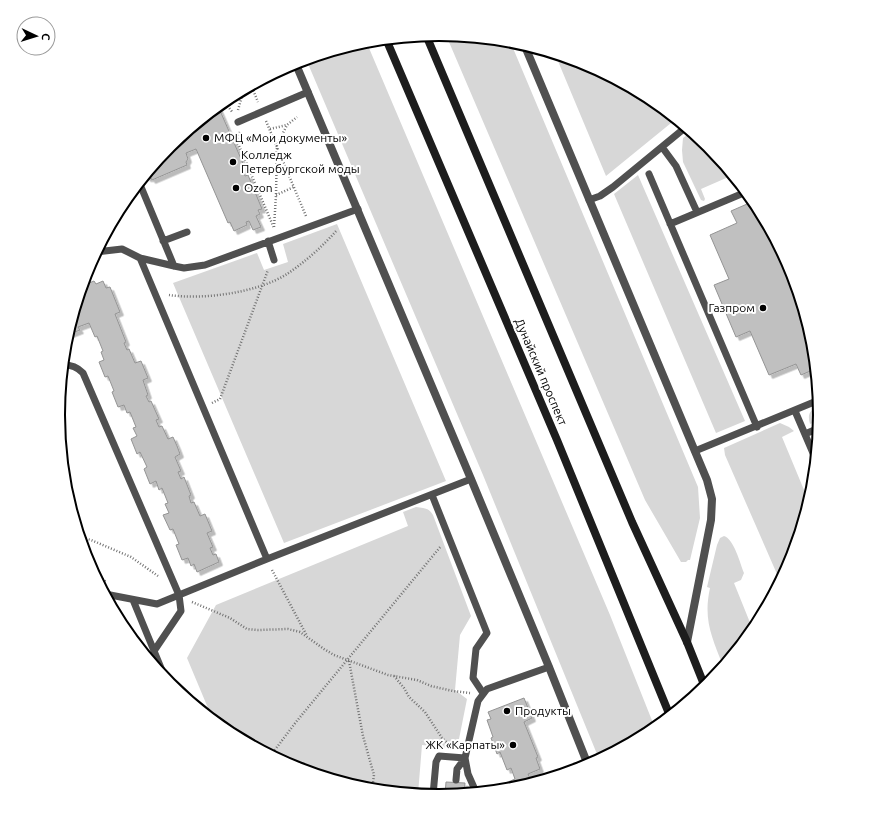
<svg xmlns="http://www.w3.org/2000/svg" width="878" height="830" viewBox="0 0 878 830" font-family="Ubuntu,sans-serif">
  <defs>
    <filter id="shadow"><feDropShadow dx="3.5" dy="3.5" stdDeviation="0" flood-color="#0004"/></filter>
  </defs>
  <rect width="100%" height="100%" fill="#fff"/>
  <path fill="#d7d7d7" d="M 446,35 L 510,41 L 698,487 L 700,518 L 690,560 L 688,560 L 686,562 L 681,562 L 645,500 Z
    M 366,41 L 610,615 L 655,728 L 650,732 L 599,759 L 483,475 L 306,59 Z
    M 555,54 L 585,63 L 651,98 L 676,119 L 606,176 Z
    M 691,132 L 709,146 L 733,175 L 701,189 L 705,199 L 704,201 L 701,200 L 683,162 L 682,150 L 683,138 Z
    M 638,175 L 745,421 L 716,433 L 614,194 Z
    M 337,224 L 446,481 L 284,543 L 173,283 L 257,253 L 264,270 L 288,262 L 283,244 Z
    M 819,406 L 820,420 L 810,424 C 807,414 810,410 819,406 Z
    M 780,423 L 789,427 L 794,431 L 782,437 L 809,502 L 791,561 L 780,581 L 725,455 L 724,448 Z
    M 416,507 C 424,508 429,508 433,515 L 471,616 L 460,635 L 455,690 L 467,699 L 457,749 L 422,745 L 418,794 L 364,789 L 293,767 L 227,732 L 213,720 L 187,658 L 216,605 L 408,526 L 403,512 Z
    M 724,536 C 734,539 740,563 744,573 L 741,580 L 734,583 L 753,630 L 723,666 C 712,637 703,620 710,588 L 707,587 L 717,545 L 720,538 Z"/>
  <path fill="#c0c0c0" stroke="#949494" filter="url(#shadow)" d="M 218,106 L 245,168 L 242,169 L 245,176 L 248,175 L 262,209 L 258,210 L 260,214 L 256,216 L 261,227 L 253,230 L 249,221 L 246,222 L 247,225 L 234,231 L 230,222 L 228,223 L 196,149 L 186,153 L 188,159 L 186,162 L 187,165 L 152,180 L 151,178 L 147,178 L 146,175 L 170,145 L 181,136 L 189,133 L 188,130 Z
    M 754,201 L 791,269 L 813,341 L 815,369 L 801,375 L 796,364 L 769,375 L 750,331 L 736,337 L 714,285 L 729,279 L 710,235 L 737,223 L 731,211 Z
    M 94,281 L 96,284 L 103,281 L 106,288 L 110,287 L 120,312 L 115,314 L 126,342 L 124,343 L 127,350 L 129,349 L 135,363 L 141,361 L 148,378 L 143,380 L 148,395 L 146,396 L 149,402 L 151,401 L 159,419 L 156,420 L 159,427 L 162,426 L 168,439 L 173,437 L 177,446 L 180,454 L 175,457 L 181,471 L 178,472 L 181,479 L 184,477 L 191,495 L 189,496 L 191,503 L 194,502 L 200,516 L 205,514 L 212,531 L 207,533 L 213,547 L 210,548 L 213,555 L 216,554 L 219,562 L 197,572 L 194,564 L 191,566 L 188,558 L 182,560 L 176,545 L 179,544 L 173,529 L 170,530 L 163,515 L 169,513 L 165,504 L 168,503 L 162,488 L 159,490 L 156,481 L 150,484 L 144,469 L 147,467 L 140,452 L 137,454 L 131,439 L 137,436 L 133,428 L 136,427 L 130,412 L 127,413 L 124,405 L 118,407 L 112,392 L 114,391 L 108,376 L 105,377 L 99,362 L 104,360 L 101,352 L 103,351 L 97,336 L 95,337 L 89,323 L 78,327 L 80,330 L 67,335 L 81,290 L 86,288 L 84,285 Z
    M 524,698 L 532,718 L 524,722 L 538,757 L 536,758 L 540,769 L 528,774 L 532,783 L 513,789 L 503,790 L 501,785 L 515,779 L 511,768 L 507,770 L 500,752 L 497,754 L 491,738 L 493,737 L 487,720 L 491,719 L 488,712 Z
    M 446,782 L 465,783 L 464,794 L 445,795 Z"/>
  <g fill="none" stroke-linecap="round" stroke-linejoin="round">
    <path stroke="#727272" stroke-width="2.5" stroke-dasharray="1 2" stroke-linecap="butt" d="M 251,85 L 258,102
      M 224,101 L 233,113
      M 238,110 L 244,89
      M 266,121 L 306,216
      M 270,129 L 287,125
      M 240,132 L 237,141 L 274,228
      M 276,195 L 294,187
      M 274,227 L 276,195 L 277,145 L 287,125 L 297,117
      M 169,295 C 203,300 257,293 287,274 C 305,262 323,246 337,230
      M 212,403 L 220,399 L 268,270
      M 80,537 L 91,540 L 131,557 L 158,576
      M 91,569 L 106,582
      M 272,570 L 307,636
      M 192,602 L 230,618 L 247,629 L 258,630 L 288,629 L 300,632 L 324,649 L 334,655 L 388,675 L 417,680 L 431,686 L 453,691 L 470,693
      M 349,661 L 363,736 L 374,775 L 372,789
      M 394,676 L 404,688 L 409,697 L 425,712 L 442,738 L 450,745
      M 271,755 L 296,722 L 441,546"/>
    <path stroke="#505050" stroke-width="7" d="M 238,122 L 308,92
      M 662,147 L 676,166 L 697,212
      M 649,174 L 757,427
      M 139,182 L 174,266
      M 589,200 L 600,196 L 613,187 L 686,127
      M 670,224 L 746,192
      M 163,241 L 187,232
      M 268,241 L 274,260
      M 96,252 L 122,249 L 140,258 L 174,266 L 184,268 L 205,265 L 358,209
      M 140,258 L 267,559 L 179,595 L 181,611 L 154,651
      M 63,365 C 72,365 77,367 83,373 L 179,595 L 157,604 L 105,594
      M 795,411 L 816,460
      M 805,434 L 819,428
      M 695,451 L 819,400
      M 432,495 L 487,633 L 476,649 L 473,678 L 483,693
      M 267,559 L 471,479
      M 133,600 L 166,680
      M 456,780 L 457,769 L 465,758
      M 476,792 L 468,774 L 465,758 L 478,701 L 487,689 L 549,667
      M 433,795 L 436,762 L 439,756 L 465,758"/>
    <path stroke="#505050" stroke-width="8" d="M 524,44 L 707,480 L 712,499 L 711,520 L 687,642
      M 295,62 L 471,479 L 549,667 L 588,765"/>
    <path stroke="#1d1d1d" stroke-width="8" d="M 426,35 L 632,522 L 687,642 L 705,687
      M 386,39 L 557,440 L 670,716"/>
  </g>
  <g fill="#000" stroke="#fff" stroke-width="1.5">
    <circle cx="206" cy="138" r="4"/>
    <circle cx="233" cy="162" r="4"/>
    <circle cx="236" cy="188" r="4"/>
    <circle cx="763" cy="308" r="4"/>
    <circle cx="507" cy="711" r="4"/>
    <circle cx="513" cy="745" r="4"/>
  </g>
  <g text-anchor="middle" stroke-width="4" stroke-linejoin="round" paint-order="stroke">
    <g font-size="12" fill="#000" stroke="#fff" text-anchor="start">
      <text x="214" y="142">МФЦ «Мои документы»</text>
      <text x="241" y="159">Колледж<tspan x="241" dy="14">Петербургской моды</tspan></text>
      <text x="244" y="192">Ozon</text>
      <text x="755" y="312" text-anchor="end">Газпром</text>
      <text x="515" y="715">Продукты</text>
      <text x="505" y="749" text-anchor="end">ЖК «Карпаты»</text>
    </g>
    <g font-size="12" fill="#000" stroke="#fff">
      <text transform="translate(541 372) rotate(67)" y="4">Дунайский проспект</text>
    </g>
  </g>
  <path d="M0 0H878V830H0ZM65 415a374 374 0 1 1 748 0a374 374 0 1 1-748 0Z" fill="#fff" fill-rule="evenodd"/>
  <path fill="none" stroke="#000" stroke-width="2" d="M65 415a374 374 0 1 1 748 0a374 374 0 1 1-748 0Z"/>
  <g transform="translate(36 36) rotate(94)"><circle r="19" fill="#ffffff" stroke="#999999"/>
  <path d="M0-3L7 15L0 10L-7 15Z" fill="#000000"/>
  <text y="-6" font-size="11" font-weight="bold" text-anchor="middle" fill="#000000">С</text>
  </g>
</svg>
